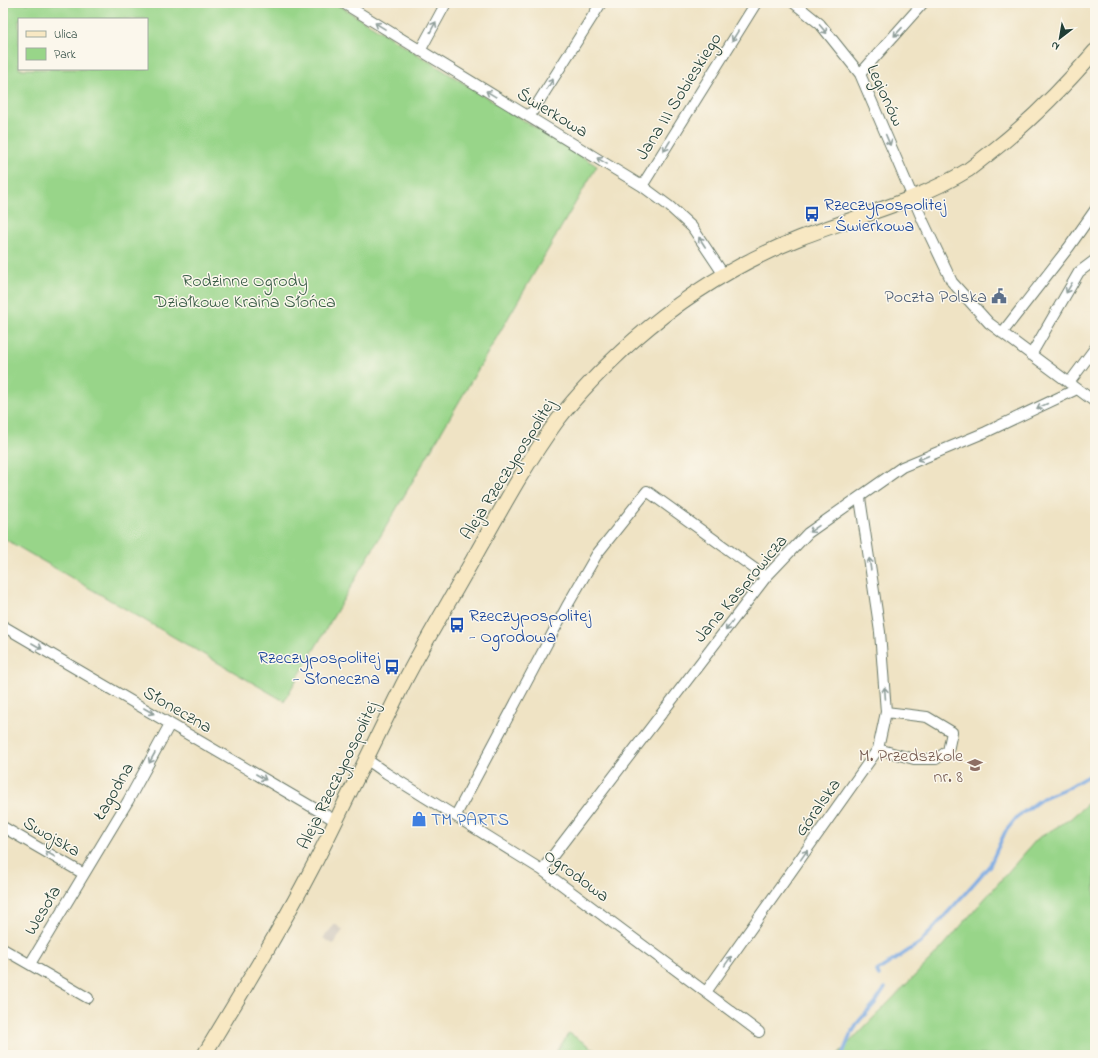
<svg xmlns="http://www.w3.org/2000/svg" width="1098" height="1058" viewBox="0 0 1098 1058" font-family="'Indie Flower',sans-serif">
  <rect width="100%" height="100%" fill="#fbf7ec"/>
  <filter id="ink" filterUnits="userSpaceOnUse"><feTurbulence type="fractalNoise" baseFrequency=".025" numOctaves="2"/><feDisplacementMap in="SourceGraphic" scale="8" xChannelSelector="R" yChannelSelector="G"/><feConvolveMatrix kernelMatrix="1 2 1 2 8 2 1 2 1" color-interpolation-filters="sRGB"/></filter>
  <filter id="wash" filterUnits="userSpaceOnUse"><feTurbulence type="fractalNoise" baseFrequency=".012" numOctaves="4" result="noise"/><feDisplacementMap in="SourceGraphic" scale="16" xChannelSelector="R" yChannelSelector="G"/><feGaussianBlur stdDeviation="0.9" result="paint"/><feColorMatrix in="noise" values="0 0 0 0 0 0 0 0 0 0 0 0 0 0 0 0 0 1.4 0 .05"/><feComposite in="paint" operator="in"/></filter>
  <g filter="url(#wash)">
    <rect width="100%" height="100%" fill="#efe3c4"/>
    <path fill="#cbc3b8" d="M 335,924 L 343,930 L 333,944 L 323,938 Z"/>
    <path fill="#98d589" stroke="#5c895e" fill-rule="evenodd" d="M 3,3 L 335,3 L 597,166 L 284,701 L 3,538 ZM 19,19 L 147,19 L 147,69 L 19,69 Z
      M 1095,797 L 1095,1055 L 837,1055 L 938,952 L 1037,839 L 1070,819 Z
      M 569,1033 L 603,1055 L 554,1055 Z"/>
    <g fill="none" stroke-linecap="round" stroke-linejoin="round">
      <path stroke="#78a8e2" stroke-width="3.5" d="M 879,976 L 877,971 L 920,943 L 969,889 L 990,865 L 1005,832 L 1017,817 L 1043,798 L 1069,787 L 1095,772
        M 842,1055 L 850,1036 L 859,1021 L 876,1002 L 885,988"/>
    </g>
  </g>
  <g filter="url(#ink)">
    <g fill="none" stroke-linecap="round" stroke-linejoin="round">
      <g stroke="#687766" stroke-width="12">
        <path id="street" d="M 343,3 L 642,186 L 669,206 L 692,227 L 724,275
          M 794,3 L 820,24 L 860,74 L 923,221 L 952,282 L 989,323 L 1095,402
          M 420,51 L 446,3
          M 860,74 L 923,3
          M 529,117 L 601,3
          M 642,186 L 756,3
          M 1002,333 L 1069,247 L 1095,210
          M 1031,355 L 1079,272 L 1095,260
          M 1069,383 L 1095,348
          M 3,626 L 336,821
          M 878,749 L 914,759 L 936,759 L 948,751 L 952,732 L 927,717 L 886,712
          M 366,759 L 386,773 L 542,870 L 759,1032
          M 456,815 L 567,606 L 597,554 L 647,491 L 766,577
          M 3,827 L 84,874
          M 542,870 L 766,577 L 808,533 L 902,467 L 986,432 L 1077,389
          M 3,949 L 88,998
          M 30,964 L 128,801 L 170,724
          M 706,992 L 878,749 L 886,712 L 880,632 L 860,498"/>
      </g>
      <g stroke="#687766" stroke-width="16">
        <path id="secondary" d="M 204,1055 C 247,984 291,912 328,837 C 353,787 377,736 402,686 C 422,647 445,609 467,570 C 495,521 523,467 557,421 C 580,391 606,365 634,340 C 683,297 739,262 800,238 C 856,216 916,202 968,170 C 975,165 983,158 990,153 C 1029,123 1063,88 1095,51"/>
      </g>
      <use href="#street" stroke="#fff" stroke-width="10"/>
      <use href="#secondary" stroke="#f8e8c3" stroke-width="14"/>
    </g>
    <defs><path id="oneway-shaft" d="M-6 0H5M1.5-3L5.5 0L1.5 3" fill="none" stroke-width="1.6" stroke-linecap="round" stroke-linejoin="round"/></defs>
    <g stroke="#8f9e9a">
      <use href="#oneway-shaft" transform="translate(380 26) rotate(-148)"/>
      <use href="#oneway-shaft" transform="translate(433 27) rotate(-62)"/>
      <use href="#oneway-shaft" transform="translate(823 29) rotate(50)"/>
      <use href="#oneway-shaft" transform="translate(898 32) rotate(133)"/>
      <use href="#oneway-shaft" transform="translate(735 36) rotate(122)"/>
      <use href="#oneway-shaft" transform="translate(550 84) rotate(-58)"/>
      <use href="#oneway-shaft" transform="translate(491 94) rotate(-149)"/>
      <use href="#oneway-shaft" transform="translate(888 140) rotate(67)"/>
      <use href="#oneway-shaft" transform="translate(667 146) rotate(122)"/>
      <use href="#oneway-shaft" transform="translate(602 161) rotate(-149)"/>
      <use href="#oneway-shaft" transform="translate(702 242) rotate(-123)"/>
      <use href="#oneway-shaft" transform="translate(1069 288) rotate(120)"/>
      <use href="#oneway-shaft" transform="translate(1042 406) rotate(155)"/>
      <use href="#oneway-shaft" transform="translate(923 458) rotate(157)"/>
      <use href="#oneway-shaft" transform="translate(814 529) rotate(146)"/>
      <use href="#oneway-shaft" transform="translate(870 564) rotate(-98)"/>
      <use href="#oneway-shaft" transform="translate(729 626) rotate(127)"/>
      <use href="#oneway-shaft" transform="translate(37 646) rotate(30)"/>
      <use href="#oneway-shaft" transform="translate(885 693) rotate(-94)"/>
      <use href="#oneway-shaft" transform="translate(149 711) rotate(30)"/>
      <use href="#oneway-shaft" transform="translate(152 758) rotate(119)"/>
      <use href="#oneway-shaft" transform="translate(261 777) rotate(30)"/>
      <use href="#oneway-shaft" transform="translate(50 854) rotate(-150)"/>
      <use href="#oneway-shaft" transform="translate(804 855) rotate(-55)"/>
      <use href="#oneway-shaft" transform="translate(728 961) rotate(-55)"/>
    </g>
  </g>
  <defs>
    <g id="bus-bare" transform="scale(1.2)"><path d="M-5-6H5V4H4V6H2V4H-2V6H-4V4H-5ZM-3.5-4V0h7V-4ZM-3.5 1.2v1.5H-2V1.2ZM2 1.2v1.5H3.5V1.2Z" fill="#1a4fb4" stroke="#fbf7ec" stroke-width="2.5" paint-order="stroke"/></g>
    <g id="civic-bare" transform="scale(1.2)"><path d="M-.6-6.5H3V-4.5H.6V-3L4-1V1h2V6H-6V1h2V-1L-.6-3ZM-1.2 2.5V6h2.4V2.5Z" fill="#5c6f8a" stroke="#fbf7ec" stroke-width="2.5" paint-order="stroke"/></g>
    <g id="school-bare" transform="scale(1.2)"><path d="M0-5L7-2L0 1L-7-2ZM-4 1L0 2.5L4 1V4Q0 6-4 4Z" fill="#8d6e63" stroke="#fbf7ec" stroke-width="2.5" paint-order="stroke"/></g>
    <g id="shop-bare" transform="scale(1.2)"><path d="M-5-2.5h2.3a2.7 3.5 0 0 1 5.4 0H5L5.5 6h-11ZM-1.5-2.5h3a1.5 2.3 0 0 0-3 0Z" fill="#3f7fe0" stroke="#fbf7ec" stroke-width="2.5" paint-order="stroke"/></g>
  </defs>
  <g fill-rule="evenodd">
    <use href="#bus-bare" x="812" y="214"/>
    <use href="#civic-bare" x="999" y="296"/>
    <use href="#bus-bare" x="457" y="625"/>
    <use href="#bus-bare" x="392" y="667"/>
    <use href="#school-bare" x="975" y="765"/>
    <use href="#shop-bare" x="419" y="819"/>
  </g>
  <g text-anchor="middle" stroke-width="3" stroke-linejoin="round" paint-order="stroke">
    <g font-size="18" fill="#1f3d34" stroke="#fbf7ec">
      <text transform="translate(886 95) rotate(65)" y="6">Legionów</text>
      <text transform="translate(678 96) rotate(-58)" y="6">Jana III Sobieskiego</text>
      <text transform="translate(553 112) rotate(31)" y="6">Świerkowa</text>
      <text transform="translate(507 469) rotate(-58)" y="6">Aleja Rzeczypospolitej</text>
      <text transform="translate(740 588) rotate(-50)" y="6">Jana Kasprowicza</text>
      <text transform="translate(178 709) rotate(30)" y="6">Słoneczna</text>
      <text transform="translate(337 775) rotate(-64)" y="6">Aleja Rzeczypospolitej</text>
      <text transform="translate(113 791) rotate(-60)" y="6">Łagodna</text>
      <text transform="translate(817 807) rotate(-55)" y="6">Góralska</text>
      <text transform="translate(52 836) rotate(30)" y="6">Swojska</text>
      <text transform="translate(577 875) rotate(36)" y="6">Ogrodowa</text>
      <text transform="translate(42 910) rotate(-59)" y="6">Wesoła</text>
    </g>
    <g font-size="18" fill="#164399" stroke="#fbf7ec" text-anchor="start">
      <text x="824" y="210">Rzeczypospolitej<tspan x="824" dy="21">- Świerkowa</tspan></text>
      <text x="469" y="621">Rzeczypospolitej<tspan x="469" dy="21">- Ogrodowa</tspan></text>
      <text x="380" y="663" text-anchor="end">Rzeczypospolitej<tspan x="380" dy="21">- Słoneczna</tspan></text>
    </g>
    <g font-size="18" fill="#375b45" stroke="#fbf7ec">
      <text x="245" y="286">Rodzinne Ogrody<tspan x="245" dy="21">Działkowe Kraina Słońca</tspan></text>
    </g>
    <g font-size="18" fill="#4e5e75" stroke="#fbf7ec" text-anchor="end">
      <text x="987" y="302">Poczta Polska</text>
    </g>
    <g font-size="18" fill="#785e54" stroke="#fbf7ec" text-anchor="end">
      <text x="963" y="761">M. Przedszkole<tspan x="963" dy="21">nr. 8</tspan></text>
    </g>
    <g font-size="18" fill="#366cbe" stroke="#fbf7ec" text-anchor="start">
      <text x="431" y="825">TM PARTS</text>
    </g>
  </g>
  <rect width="1098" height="1058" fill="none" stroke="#fbf7ec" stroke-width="16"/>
  <rect x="18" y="18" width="130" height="52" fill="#fbf7ec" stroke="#a3ada2"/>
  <rect x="26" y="31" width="20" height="6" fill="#f8e8c3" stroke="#a3ada2"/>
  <text x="54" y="38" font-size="12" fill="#1f3d34">Ulica</text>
  <rect x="26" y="48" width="20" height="12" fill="#98d589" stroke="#a3ada2"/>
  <text x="54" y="58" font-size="12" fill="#1f3d34">Park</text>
  <g transform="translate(1060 38) rotate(211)" stroke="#fbf7ec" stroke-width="3" paint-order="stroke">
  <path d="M0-3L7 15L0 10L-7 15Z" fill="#1f3d34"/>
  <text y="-6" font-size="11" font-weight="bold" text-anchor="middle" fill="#1f3d34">N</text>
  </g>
</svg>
